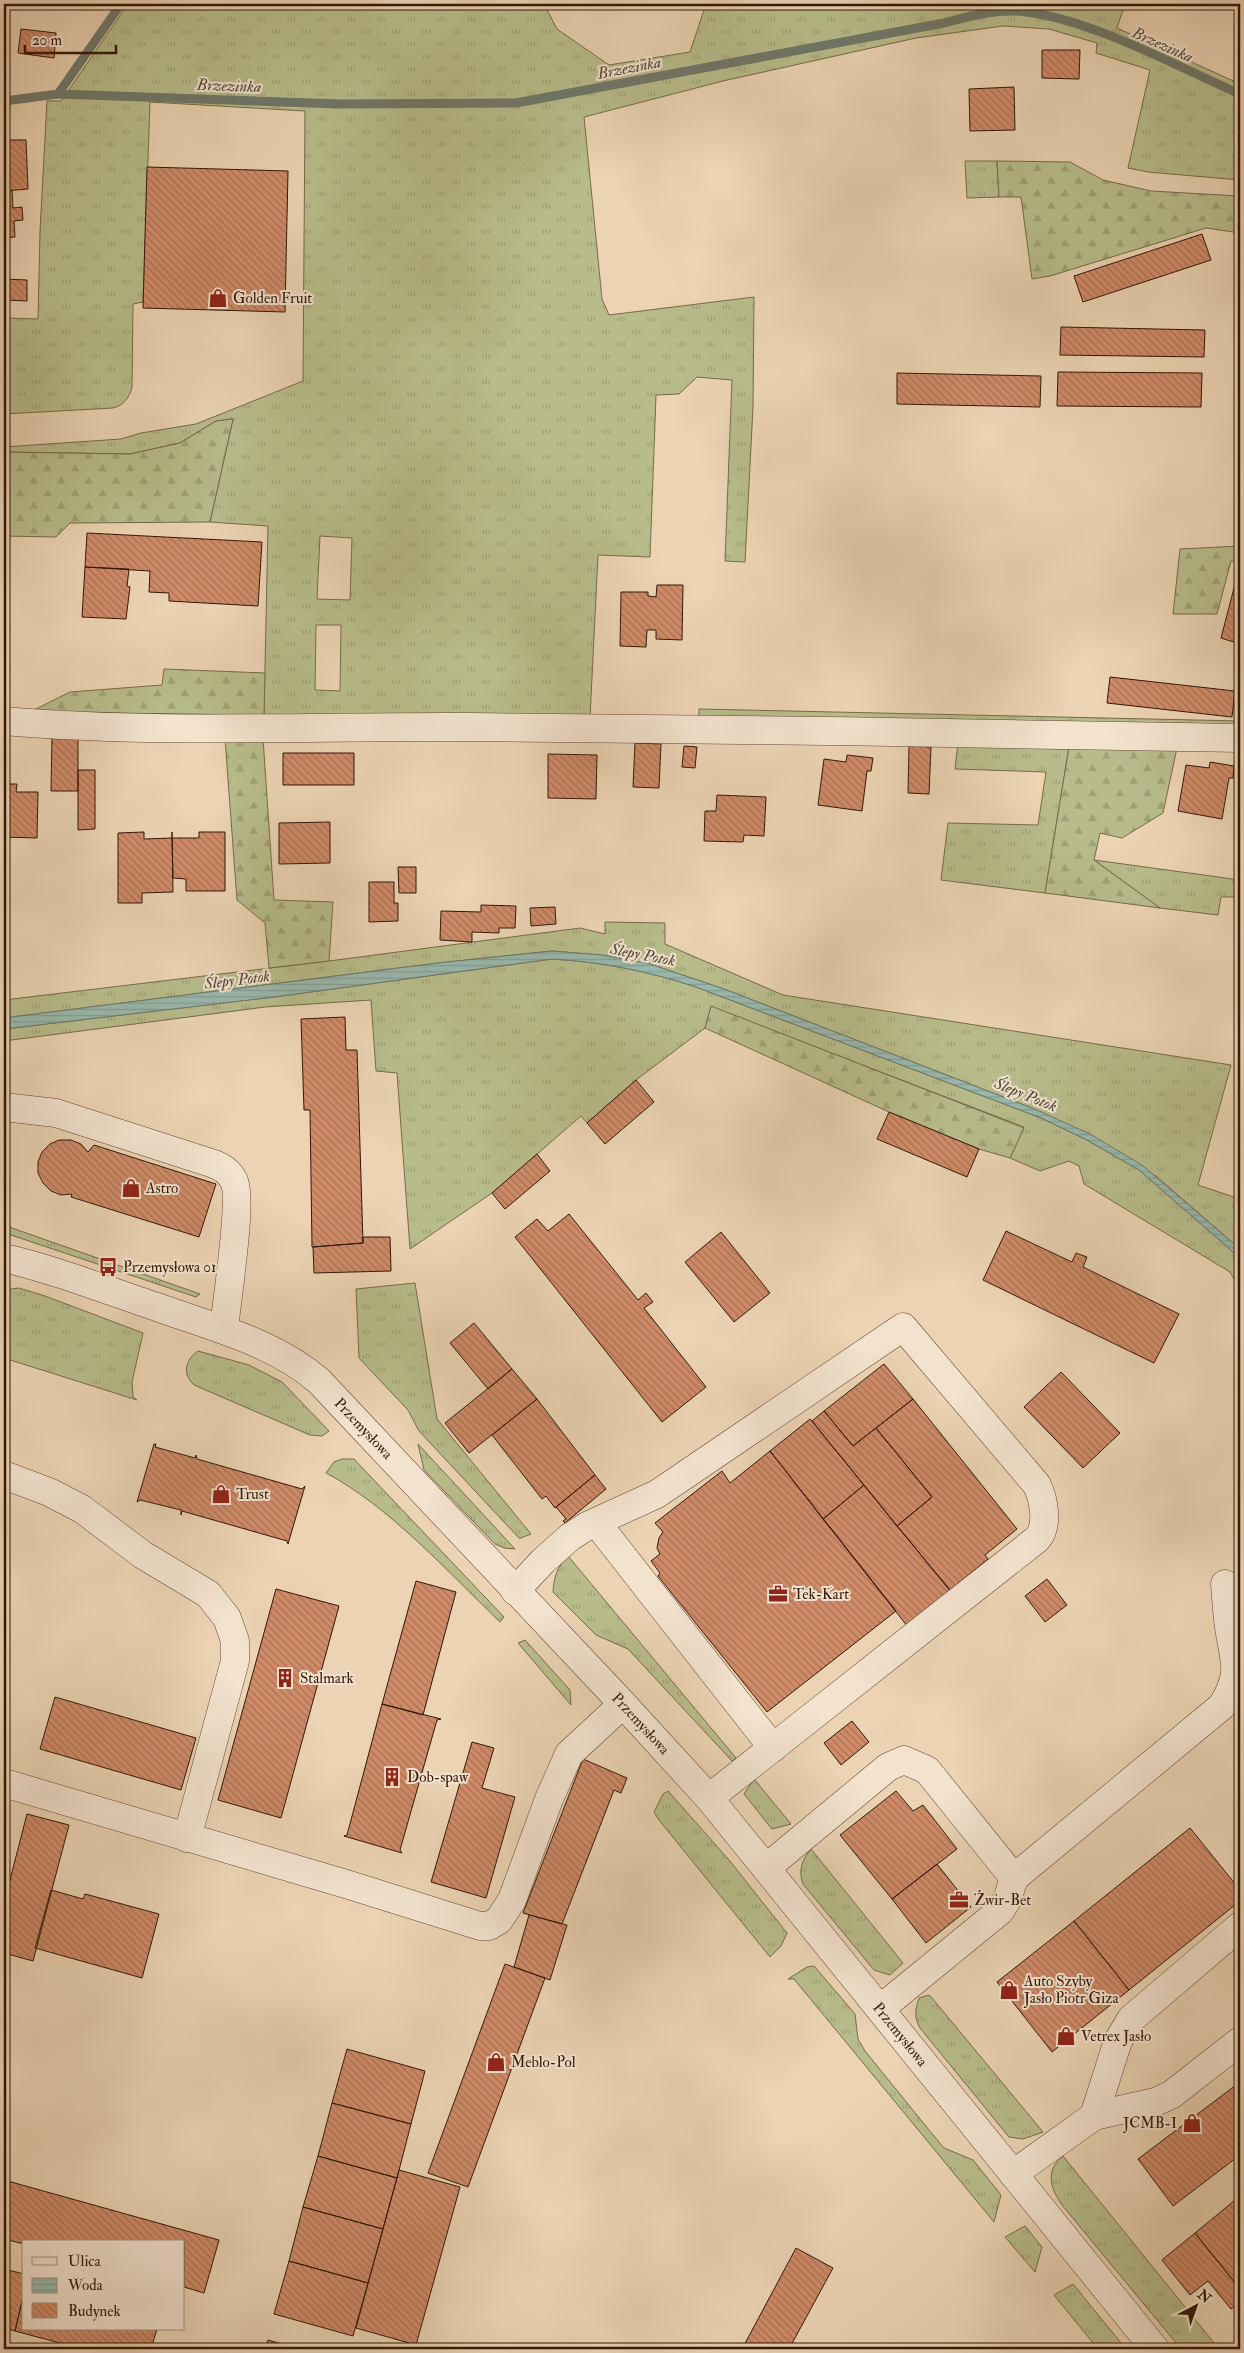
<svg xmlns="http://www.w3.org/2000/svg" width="1244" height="2353" viewBox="0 0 1244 2353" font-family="'IM FELL Double Pica',serif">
  <defs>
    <pattern id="grass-tufts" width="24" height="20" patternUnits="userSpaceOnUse" patternTransform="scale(1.25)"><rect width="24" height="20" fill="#b8bc8b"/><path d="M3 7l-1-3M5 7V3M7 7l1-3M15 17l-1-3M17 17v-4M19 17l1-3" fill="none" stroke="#9fa176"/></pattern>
    <pattern id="forest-firs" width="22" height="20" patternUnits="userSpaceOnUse" patternTransform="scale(1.25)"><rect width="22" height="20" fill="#b8bc8b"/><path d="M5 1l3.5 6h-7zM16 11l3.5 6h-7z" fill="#9fa176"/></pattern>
    <pattern id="water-rules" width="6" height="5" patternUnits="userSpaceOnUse" patternTransform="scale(1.25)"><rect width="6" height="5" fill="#98b8ad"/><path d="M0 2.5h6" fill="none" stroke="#839d93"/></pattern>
    <pattern id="building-back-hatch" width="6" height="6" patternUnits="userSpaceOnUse" patternTransform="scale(1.25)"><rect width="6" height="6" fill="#d08b69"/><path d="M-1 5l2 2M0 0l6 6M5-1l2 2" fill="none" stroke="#a97154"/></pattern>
  </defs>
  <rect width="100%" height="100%" fill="#ebd3b3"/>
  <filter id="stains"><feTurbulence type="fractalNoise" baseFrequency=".004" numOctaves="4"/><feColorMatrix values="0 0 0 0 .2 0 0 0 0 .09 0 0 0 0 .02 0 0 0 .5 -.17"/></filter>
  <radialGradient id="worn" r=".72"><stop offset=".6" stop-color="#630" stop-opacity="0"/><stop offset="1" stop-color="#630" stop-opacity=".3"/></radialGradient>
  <path fill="url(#grass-tufts)" stroke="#766a49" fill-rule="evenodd" d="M 128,4 L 544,4 L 557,29 L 609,65 L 690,52 L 706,4 L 1125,4 L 1117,28 L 1240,84 L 1240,180 L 1148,172 L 1128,168 L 1150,70 L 1096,53 L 1097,43 L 1049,29 L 1003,26 L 916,38 L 723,81 L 584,117 L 602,299 L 609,315 L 754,297 L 753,407 L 745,562 L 725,561 L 732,380 L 697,377 L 679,394 L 656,395 L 650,557 L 598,555 L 590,718 L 264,715 L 268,526 L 210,522 L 233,419 L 216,421 L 180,443 L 130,454 L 4,452 L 4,447 L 121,439 L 141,433 L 196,424 L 303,381 L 305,111 L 150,102 L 143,302 L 133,304 L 132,388 C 128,399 124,405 113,408 L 4,414 L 4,318 L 38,319 L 40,231 L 47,101 L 61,101 ZM 320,536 L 352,538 L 350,600 L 317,599 ZM 316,625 L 341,625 L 340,691 L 315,690 Z
    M 965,161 L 997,161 L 999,197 L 967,198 Z
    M 699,709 L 1240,721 L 1240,727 L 699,718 Z
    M 958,743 L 1069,747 L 1045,893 L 941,880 L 948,823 L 1038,825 L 1046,772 L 955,769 Z
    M 1094,860 L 1240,880 L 1240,897 L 1221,897 L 1218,915 L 1160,908 Z
    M 605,922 L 665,923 L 665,944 L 783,995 L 1231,1065 L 1198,1185 L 1240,1199 L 1240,1249 L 1156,1176 L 1037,1110 L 724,989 L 647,963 L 601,955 L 552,951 L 438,963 L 4,1018 L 4,1000 L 329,961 L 580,928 L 605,934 Z
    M 552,959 C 602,962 648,971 696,987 L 1041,1118 L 1087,1140 L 1139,1170 L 1240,1258 L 1240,1289 L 1230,1272 L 1084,1184 L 1079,1166 L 1069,1161 L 1040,1171 L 1010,1158 L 1024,1127 L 711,1007 L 705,1028 L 636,1080 L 587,1123 L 581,1116 L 492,1193 L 410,1249 L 397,1073 L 376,1071 L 371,1000 L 265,1007 L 4,1041 L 4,1029 L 274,997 Z
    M 4,1222 L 12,1228 L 200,1294 L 196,1297 L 11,1235 L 4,1231 Z
    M 415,1283 L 437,1419 L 531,1534 L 521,1538 L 519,1538 L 419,1431 L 408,1410 L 359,1358 L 356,1289 Z
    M 19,1288 L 45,1296 L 143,1333 L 132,1382 L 133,1397 L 137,1400 L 4,1358 L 4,1290 Z
    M 198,1351 L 249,1365 L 282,1382 L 329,1431 L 322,1436 L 310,1435 L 194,1385 C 182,1374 185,1360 198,1351 Z
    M 418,1444 L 515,1549 L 504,1548 L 495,1544 L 424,1470 Z
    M 342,1459 L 354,1459 L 370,1476 L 504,1617 L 500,1622 C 448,1572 389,1506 326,1473 L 334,1462 Z
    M 568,1556 L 736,1758 L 732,1761 L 628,1649 L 596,1635 L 553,1592 C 554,1577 557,1567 568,1556 Z
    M 525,1640 L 570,1690 L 571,1705 L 518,1643 Z
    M 754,1779 L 791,1824 L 772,1829 L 744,1794 Z
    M 668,1791 L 729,1860 L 787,1933 L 781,1946 L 770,1957 L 659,1820 L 654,1812 L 663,1794 Z
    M 811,1849 L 903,1963 L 890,1975 L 874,1970 L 803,1884 C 798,1870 802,1860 811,1849 Z
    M 814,1966 L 855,2014 L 858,2039 L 865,2051 L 933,2135 L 944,2148 L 973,2160 L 1001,2195 L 994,2222 L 794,1979 L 788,1979 L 807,1967 Z
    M 929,1995 L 932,1998 L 1043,2132 L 1023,2139 L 1009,2137 L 920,2028 C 914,2017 915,2010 919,1998 Z
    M 1063,2156 L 1219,2349 L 1181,2349 L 1062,2205 C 1050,2188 1045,2170 1063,2156 Z
    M 1025,2226 L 1042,2247 L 1035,2272 L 1005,2237 Z
    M 1073,2284 L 1126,2349 L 1098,2349 L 1054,2295 Z"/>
  <path fill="url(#forest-firs)" stroke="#766a49" d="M 997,161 L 1070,162 L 1103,180 L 1151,191 L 1240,196 L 1240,233 L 1206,228 L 1050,276 L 1032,279 L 1021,197 L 999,197 Z
    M 233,419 L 210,522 L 70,523 L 56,537 L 4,536 L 4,452 L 130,454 L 180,443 L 216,421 Z
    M 1240,546 L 1240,562 L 1231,561 L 1217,614 L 1173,614 L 1180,549 Z
    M 164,669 L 265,673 L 264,715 L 30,712 L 70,692 L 162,685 Z
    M 263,738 L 274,900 L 333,902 L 329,961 L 269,968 L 265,923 L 237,900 L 225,739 Z
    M 1069,747 L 1177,748 L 1163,813 L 1122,838 L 1100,833 L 1094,860 L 1160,908 L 1045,893 Z
    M 711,1006 L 1024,1128 L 1010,1158 L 979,1149 L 889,1112 L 705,1028 Z"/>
  <path fill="url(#water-rules)" stroke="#70786b" d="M 552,951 L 601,955 L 647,963 L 724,989 L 1037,1110 L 1090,1134 L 1142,1165 L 1240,1249 L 1240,1258 L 1139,1170 L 1087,1140 L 1041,1118 L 696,987 C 648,971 602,962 552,959 L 274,997 L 4,1029 L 4,1018 L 438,963 Z"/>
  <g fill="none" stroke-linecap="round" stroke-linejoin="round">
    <path stroke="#70786b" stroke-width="9" d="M 58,94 L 121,4
      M 4,101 L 58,94 L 340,104 L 516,103 L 944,23 C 970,16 999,8 1026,12 C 1093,20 1178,67 1240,94"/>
  </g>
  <path fill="url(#building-back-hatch)" stroke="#331707" d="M 21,29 L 56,33 L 54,58 L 18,53 Z
    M 1042,50 L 1080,50 L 1079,79 L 1042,78 Z
    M 1014,87 L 1015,130 L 970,131 L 969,89 Z
    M 4,140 L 26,140 L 28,189 L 4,191 Z
    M 147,167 L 288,171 L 285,312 L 143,308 Z
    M 12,190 L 13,208 L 22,207 L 23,220 L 14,221 L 15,237 L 4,238 L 4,191 Z
    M 1202,234 L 1211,260 L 1083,302 L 1074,276 Z
    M 4,279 L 27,280 L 27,301 L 4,300 Z
    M 1061,327 L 1205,330 L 1204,357 L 1060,355 Z
    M 1058,372 L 1202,373 L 1201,407 L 1057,406 Z
    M 897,373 L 1041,376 L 1040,407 L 897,404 Z
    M 87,533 L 262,542 L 258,606 L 169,601 L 169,593 L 149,592 L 150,571 L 85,567 Z
    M 1240,565 L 1240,644 L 1221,638 Z
    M 85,567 L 129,569 L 127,586 L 130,587 L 126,619 L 82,617 Z
    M 657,585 L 683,585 L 682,640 L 656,639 L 656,630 L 647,630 L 646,647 L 620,646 L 621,592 L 648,592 L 648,596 L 656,597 Z
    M 1110,677 L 1235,691 L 1232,717 L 1107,703 Z
    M 78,736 L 78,791 L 51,791 L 52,737 Z
    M 635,743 L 661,744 L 659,788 L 633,787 Z
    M 684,746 L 697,747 L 695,768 L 682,767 Z
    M 909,746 L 931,747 L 929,794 L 908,793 Z
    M 283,753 L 354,753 L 354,785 L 283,785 Z
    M 548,754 L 597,755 L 596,799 L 548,798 Z
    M 847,755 L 873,758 L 871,771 L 867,771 L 862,811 L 818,805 L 824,759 L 846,762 Z
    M 1210,762 L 1234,766 L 1233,778 L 1229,778 L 1222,819 L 1178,811 L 1186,765 L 1209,768 Z
    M 78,770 L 95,770 L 95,829 L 78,830 Z
    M 4,784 L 17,784 L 16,792 L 38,792 L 37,838 L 4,837 Z
    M 717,795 L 766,797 L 764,836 L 744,835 L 743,842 L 704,841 L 705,811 L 716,811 Z
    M 330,822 L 330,863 L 279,864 L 279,823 Z
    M 144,832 L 144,839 L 172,838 L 172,832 L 173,892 L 142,893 L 142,903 L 118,903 L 118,833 Z
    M 199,832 L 225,832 L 225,891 L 186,891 L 186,879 L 173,878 L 172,838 L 199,838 Z
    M 398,867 L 416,867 L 416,893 L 399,893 Z
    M 369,882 L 394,882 L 394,903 L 398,903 L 398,921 L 369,922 Z
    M 481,905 L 516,906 L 515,928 L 499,928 L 499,933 L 472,932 L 472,942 L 440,940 L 441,911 L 481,912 Z
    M 555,907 L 556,924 L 531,926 L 530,908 Z
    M 345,1017 L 346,1050 L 357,1050 L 363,1243 L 312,1247 L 310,1110 L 304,1110 L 301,1019 Z
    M 636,1080 L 654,1102 L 605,1144 L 587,1123 Z
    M 889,1112 L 979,1149 L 967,1177 L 877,1139 Z
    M 59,1140 L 71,1140 L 81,1144 L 88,1152 L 94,1145 L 216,1184 L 199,1237 L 71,1197 L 72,1194 L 61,1195 L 51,1191 L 43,1183 L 38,1173 L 38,1162 L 42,1152 L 50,1144 Z
    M 537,1154 L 550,1171 L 505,1209 L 492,1193 Z
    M 569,1214 L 638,1300 L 646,1293 L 653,1302 L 644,1308 L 706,1387 L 662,1422 L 515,1237 L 537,1219 L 548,1231 Z
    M 1006,1231 L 1072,1262 L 1076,1253 L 1087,1257 L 1083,1267 L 1179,1314 L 1154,1363 L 983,1280 Z
    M 721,1232 L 770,1293 L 734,1322 L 685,1262 Z
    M 363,1237 L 390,1237 L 391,1271 L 314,1273 L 313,1247 L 363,1243 Z
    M 474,1323 L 512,1369 L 488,1389 L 450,1343 Z
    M 884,1364 L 913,1399 L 853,1446 L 824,1411 Z
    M 512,1369 L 537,1399 L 469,1453 L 445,1423 Z
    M 1061,1372 L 1120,1433 L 1083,1468 L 1024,1407 Z
    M 537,1399 L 595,1475 L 555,1508 L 546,1496 L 542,1499 L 492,1435 Z
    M 913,1399 L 1017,1529 L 985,1555 L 988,1559 L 950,1590 L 897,1526 L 932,1497 L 876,1428 Z
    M 824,1411 L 853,1446 L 876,1428 L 932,1497 L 897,1526 L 812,1421 Z
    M 810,1419 L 864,1485 L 823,1519 L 770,1451 Z
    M 154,1444 L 156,1444 L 155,1447 L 195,1458 L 196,1455 L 197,1459 L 302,1489 L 305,1486 L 288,1544 L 287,1541 L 182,1511 L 181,1515 L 181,1510 L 140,1500 L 137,1502 Z
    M 770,1451 L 896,1611 L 767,1712 L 658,1576 L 660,1573 L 651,1561 L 660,1554 L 657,1548 L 659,1538 L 663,1532 L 655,1523 L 722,1471 L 730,1483 Z
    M 595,1475 L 606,1489 L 565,1523 L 563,1521 L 566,1519 L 556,1507 Z
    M 864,1485 L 951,1592 L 908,1627 L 823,1519 Z
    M 1047,1579 L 1067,1605 L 1045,1622 L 1025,1596 Z
    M 416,1581 L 456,1592 L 423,1715 L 382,1704 Z
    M 276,1589 L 339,1606 L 281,1818 L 218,1800 Z
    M 55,1697 L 196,1738 L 181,1790 L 40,1749 Z
    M 382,1704 L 441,1719 L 437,1720 L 400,1850 L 402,1853 L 344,1836 L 347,1835 Z
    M 852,1721 L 869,1742 L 841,1765 L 824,1743 Z
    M 472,1742 L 494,1748 L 482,1788 L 515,1797 L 486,1898 L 431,1882 Z
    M 583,1759 L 627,1778 L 621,1793 L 614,1790 L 562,1924 L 523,1913 Z
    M 896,1791 L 913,1811 L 923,1805 L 957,1849 L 892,1899 L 840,1835 Z
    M 27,1814 L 69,1825 L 33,1961 L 4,1953 L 4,1903 Z
    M 1190,1828 L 1240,1890 L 1240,1901 L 1129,1990 L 1074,1921 Z
    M 937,1864 L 971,1907 L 926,1943 L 892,1899 Z
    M 51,1890 L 83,1899 L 85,1894 L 159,1914 L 142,1978 L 35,1948 Z
    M 529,1915 L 567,1925 L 550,1980 L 514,1967 Z
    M 1074,1921 L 1129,1990 L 1052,2052 L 997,1982 Z
    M 505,1964 L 545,1978 L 468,2187 L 428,2173 Z
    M 347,2049 L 425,2071 L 411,2124 L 332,2103 Z
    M 1240,2082 L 1240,2155 L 1173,2206 L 1138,2159 Z
    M 332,2103 L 411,2124 L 397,2178 L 318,2156 Z
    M 318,2156 L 397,2178 L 383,2229 L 303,2207 Z
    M 399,2170 L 460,2187 L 416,2345 L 356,2328 Z
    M 4,2180 L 219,2240 L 204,2293 L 184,2287 L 184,2242 L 24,2242 L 24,2244 L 4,2239 Z
    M 1240,2196 L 1240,2289 L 1195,2233 Z
    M 303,2207 L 383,2229 L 368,2283 L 289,2261 Z
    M 1195,2233 L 1240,2289 L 1240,2302 L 1231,2309 L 1208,2281 L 1190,2295 L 1162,2260 Z
    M 796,2248 L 833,2268 L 789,2349 L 742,2349 Z
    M 289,2261 L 368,2283 L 353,2336 L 274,2314 Z
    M 4,2269 L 24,2274 L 24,2293 L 15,2331 L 4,2328 Z
    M 24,2293 L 24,2329 L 157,2329 L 151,2349 L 82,2349 L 15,2331 Z
    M 268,2340 L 299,2349 L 265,2349 Z"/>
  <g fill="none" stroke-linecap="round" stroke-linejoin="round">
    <g stroke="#614632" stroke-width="29">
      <g id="minor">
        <path d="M 4,721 C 158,734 315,726 470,727 C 727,729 983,733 1240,738"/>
        <path d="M 4,1107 L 56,1113 L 211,1163 C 221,1166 229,1171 234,1181 C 243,1200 226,1304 224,1330"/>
        <path id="s1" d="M 4,1258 C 56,1270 106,1290 157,1307 C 212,1327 274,1342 319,1381 L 623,1704 L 709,1798 L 1155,2349"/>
        <path d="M 4,1475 L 49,1492 L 82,1509 L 143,1555 L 208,1594 L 227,1618 L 235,1641 L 235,1661 L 187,1838"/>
        <path d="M 596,1522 L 773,1748"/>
        <path d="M 515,1591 L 543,1561 L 570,1537 L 587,1526 L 657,1494 L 903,1327 L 1037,1485 C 1044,1500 1049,1526 1037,1539 L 709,1798"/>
        <path d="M 4,1783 L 346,1884 L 480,1926 L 489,1926 L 499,1920 L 512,1900 L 549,1799 L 569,1754 L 623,1704"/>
        <path d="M 766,1868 L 888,1767 L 904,1760 L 927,1770 L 1014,1878"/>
        <path d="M 880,2009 L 1000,1911 L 1007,1900 L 1014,1878 L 1222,1706 C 1243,1671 1234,1663 1229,1627 C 1227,1613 1226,1598 1225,1584"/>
        <path d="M 1094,2116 L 1155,2102 L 1171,2095 L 1240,2041"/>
        <path d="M 1013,2174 L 1094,2116 L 1118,2041 L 1131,2019 L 1240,1926"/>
      </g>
    </g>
    <use href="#minor" stroke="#f2e2ce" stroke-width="28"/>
  </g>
  <defs>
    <g id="shop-bare" transform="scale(1.5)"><path d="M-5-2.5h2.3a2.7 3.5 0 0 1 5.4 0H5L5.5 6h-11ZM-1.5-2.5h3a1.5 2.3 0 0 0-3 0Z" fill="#8f2418" stroke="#f2e2ce" stroke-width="2.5" paint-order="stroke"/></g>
    <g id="bus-bare" transform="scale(1.5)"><path d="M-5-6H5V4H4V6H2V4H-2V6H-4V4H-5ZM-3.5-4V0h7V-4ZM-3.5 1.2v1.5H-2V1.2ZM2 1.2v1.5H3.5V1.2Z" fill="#8f2418" stroke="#f2e2ce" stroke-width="2.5" paint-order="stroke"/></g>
    <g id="office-bare" transform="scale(1.5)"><path d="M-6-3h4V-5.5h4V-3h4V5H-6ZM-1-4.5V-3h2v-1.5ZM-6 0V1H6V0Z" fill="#8f2418" stroke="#f2e2ce" stroke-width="2.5" paint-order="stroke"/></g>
    <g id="building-bare" transform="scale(1.5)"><path d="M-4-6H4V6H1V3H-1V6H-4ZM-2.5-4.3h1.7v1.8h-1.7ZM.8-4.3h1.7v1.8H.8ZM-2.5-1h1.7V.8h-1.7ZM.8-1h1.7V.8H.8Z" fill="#8f2418" stroke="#f2e2ce" stroke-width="2.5" paint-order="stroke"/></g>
  </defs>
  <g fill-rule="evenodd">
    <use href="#shop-bare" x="218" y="298"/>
    <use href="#shop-bare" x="131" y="1188"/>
    <use href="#bus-bare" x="108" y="1267"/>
    <use href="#shop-bare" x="221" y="1494"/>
    <use href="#office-bare" x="778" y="1594"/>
    <use href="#building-bare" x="285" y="1678"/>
    <use href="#building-bare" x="392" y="1777"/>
    <use href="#office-bare" x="959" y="1900"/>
    <use href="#shop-bare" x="1009" y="1990"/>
    <use href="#shop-bare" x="1066" y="2036"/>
    <use href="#shop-bare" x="496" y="2062"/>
    <use href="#shop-bare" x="1192" y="2123"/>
  </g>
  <g text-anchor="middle" stroke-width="4" stroke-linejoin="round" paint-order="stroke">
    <g font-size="15" fill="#331707" stroke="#f2e2ce" text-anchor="start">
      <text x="233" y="303">Golden Fruit</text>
      <text x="146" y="1193">Astro</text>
      <text x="123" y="1272">Przemysłowa 01</text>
      <text x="236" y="1499">Trust</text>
      <text x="793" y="1599">Tek-Kart</text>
      <text x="300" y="1683">Stalmark</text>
      <text x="407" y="1782">Dob-spaw</text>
      <text x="974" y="1905">Żwir-Bet</text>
      <text x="1024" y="1986">Auto Szyby<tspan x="1024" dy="17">Jasło Piotr Giza</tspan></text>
      <text x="1081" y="2041">Vetrex Jasło</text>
      <text x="511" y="2067">Meblo-Pol</text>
      <text x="1177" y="2128" text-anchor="end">JCMB-I</text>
    </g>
    <g font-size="15" fill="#331707" stroke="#f2e2ce">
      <text dy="5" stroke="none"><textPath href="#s1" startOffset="405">Przemysłowa</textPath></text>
      <text dy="5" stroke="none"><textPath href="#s1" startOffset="810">Przemysłowa</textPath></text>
      <text dy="5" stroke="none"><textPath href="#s1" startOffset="1215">Przemysłowa</textPath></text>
    </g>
    <g font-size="16" font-style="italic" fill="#514739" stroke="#f2e2ce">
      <text transform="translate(1163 44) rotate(24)" y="6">Brzezinka</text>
      <text transform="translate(629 67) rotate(-11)" y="6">Brzezinka</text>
      <text transform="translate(229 85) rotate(2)" y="6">Brzezinka</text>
      <text transform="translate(643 954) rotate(11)" y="6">Ślepy Potok</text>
      <text transform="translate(237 979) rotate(-7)" y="6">Ślepy Potok</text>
      <text transform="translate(1026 1094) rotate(22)" y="6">Ślepy Potok</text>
    </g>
  </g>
  <rect width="1244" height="2353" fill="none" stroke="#ebd3b3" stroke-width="20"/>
  <rect x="5" y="5" width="1234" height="2343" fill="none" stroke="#331707" stroke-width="2.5"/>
  <rect x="10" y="10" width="1224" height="2333" fill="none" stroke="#331707"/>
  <rect x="22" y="2240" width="162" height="90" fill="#f2e2ce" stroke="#a6917e"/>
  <rect x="32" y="2257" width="25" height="8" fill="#f2e2ce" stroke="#a6917e"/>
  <text x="68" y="2266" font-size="15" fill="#331707">Ulica</text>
  <rect x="32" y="2278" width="25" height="15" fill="url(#water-rules)" stroke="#a6917e"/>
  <text x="68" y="2290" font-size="15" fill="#331707">Woda</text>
  <rect x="32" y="2303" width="25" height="15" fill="url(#building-back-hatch)" stroke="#a6917e"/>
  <text x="68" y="2316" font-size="15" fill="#331707">Budynek</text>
  <g transform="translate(1196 2306) rotate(41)" stroke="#f2e2ce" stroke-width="4" paint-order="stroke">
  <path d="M0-4L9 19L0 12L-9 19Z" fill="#331707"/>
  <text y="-8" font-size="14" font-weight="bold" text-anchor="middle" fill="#331707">N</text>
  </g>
  <path d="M25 45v8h91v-8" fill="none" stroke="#331707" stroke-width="2.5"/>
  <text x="32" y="45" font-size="15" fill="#331707" stroke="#f2e2ce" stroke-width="4" paint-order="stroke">20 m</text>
  <rect width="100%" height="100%" filter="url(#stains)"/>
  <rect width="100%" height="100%" fill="url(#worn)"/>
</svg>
